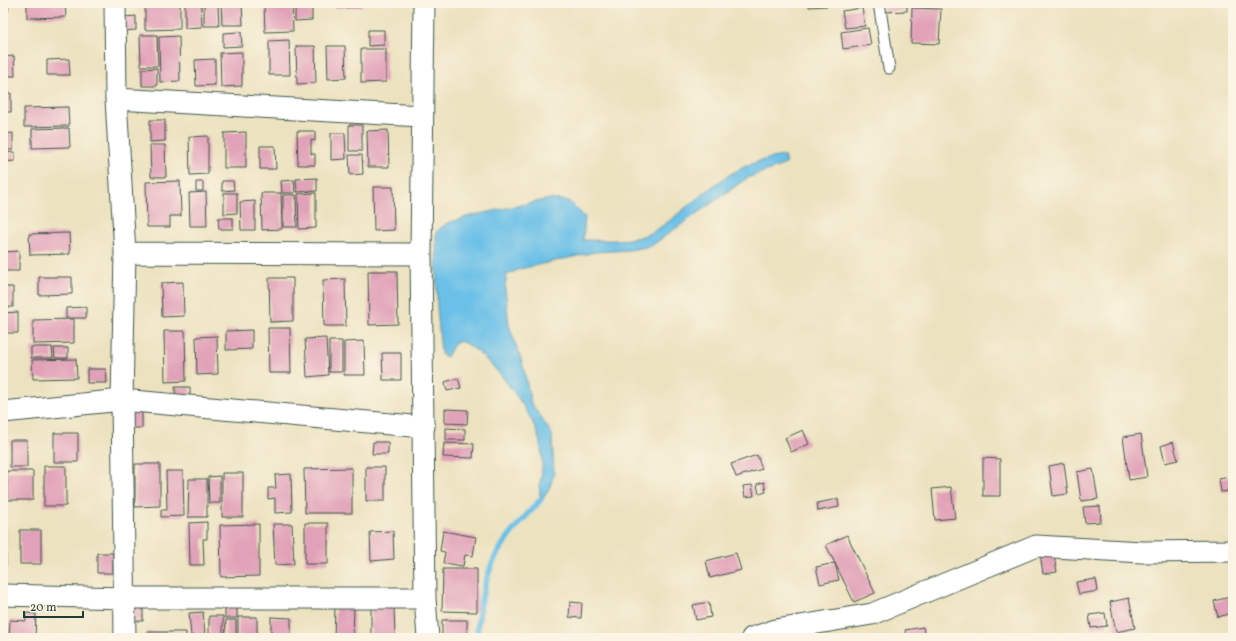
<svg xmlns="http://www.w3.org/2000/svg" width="1236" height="641" viewBox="0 0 1236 641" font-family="Vollkorn,serif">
  <rect width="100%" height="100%" fill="#fcf5e5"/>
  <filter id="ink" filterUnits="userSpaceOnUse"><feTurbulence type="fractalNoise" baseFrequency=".025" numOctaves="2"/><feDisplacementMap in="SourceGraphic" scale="8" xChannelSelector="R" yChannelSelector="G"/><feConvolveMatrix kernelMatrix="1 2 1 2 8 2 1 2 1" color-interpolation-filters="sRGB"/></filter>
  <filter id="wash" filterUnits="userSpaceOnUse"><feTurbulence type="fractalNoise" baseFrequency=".012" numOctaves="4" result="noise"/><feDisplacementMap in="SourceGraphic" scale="16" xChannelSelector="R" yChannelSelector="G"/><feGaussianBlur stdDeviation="0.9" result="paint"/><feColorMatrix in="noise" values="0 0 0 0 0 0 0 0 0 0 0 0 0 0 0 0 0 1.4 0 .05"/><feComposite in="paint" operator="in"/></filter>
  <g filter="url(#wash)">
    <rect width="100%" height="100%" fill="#ece2c0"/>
    <path fill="#6ac0e7" stroke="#447e8e" d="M 784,156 L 786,164 L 747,178 L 651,246 L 629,250 L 595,252 L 520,269 L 507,275 L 505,287 L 509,325 L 523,365 L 531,403 L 552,434 L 554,474 L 548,492 L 541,499 C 537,487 542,479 542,466 C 543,458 541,447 539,439 C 532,410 487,351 460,341 L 454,344 L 447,357 L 441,354 L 437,307 L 436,232 L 447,223 L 470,216 L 549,199 L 569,201 L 585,217 L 583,240 C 603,240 627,242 646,235 C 659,230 673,218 684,209 C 717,183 740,161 784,156 Z"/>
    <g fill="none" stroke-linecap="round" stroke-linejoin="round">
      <path stroke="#6ac0e7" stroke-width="6" d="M 477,638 C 478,611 484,578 497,554 C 508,534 526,517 541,499"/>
    </g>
    <g id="blocks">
      <path fill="#e1a1b8" d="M 3,3 L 9,3 L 8,12 L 3,11 Z
        M 27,3 L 65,3 L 66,17 L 27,18 Z
        M 145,3 L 180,3 L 180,29 L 145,30 Z
        M 185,3 L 201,3 L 202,27 L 185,28 Z
        M 204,3 L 218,3 L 219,26 L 204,26 Z
        M 221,3 L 242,3 L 243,25 L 222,25 Z
        M 264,3 L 292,3 L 293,31 L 265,32 Z
        M 295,3 L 312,3 L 312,20 L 295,21 Z
        M 336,3 L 362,3 L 362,7 L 336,8 Z
        M 809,3 L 827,3 L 827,6 L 809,7 Z
        M 883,3 L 907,3 L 907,11 L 884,12 Z
        M 862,8 L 865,26 L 845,28 L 842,11 Z
        M 912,8 L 941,9 L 939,44 L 911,43 Z
        M 136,16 L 136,30 L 123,31 L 123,17 Z
        M 868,28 L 871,45 L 843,49 L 841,32 Z
        M 368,30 L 384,30 L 384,45 L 368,46 Z
        M 241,32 L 242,46 L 223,47 L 223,33 Z
        M 140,35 L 157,35 L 158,66 L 141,66 Z
        M 179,36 L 180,81 L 160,82 L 159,37 Z
        M 289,40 L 290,75 L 269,75 L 269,41 Z
        M 296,46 L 315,46 L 316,83 L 297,84 Z
        M 327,46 L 345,46 L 346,78 L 328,79 Z
        M 361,49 L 386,49 L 386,82 L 361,83 Z
        M 242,52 L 242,86 L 221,87 L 220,53 Z
        M 14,56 L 15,76 L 3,76 L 3,57 Z
        M 69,59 L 70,75 L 47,75 L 47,60 Z
        M 215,59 L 215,85 L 196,86 L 195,60 Z
        M 157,68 L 157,86 L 142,86 L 142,69 Z
        M 3,93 L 11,93 L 11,112 L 3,112 Z
        M 68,107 L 69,126 L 24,127 L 24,108 Z
        M 150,120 L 165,120 L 165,141 L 150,142 Z
        M 349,125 L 362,125 L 362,151 L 349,151 Z
        M 69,128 L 70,147 L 32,148 L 32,129 Z
        M 388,130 L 389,167 L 368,167 L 367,131 Z
        M 297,131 L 315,131 L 315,141 L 311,140 L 311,154 L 315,154 L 315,165 L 298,165 Z
        M 246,132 L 246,168 L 224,168 L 224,133 Z
        M 13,133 L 13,150 L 3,150 L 3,134 Z
        M 331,133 L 345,133 L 346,159 L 331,160 Z
        M 208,136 L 208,174 L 190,175 L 189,137 Z
        M 150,145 L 165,145 L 166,177 L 151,177 Z
        M 260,146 L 275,146 L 276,169 L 260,169 Z
        M 15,152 L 15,161 L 3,162 L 3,153 Z
        M 349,155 L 362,155 L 363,174 L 350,175 Z
        M 317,178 L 317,191 L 297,192 L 296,179 Z
        M 294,180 L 295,193 L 282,193 L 281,181 Z
        M 180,181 L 181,216 L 170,216 L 170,227 L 147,227 L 146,182 Z
        M 222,181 L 233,181 L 234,190 L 222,191 Z
        M 196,182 L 203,182 L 203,191 L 196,191 Z
        M 373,187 L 393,187 L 394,230 L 374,231 Z
        M 206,192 L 207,226 L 190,226 L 189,193 Z
        M 224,193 L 237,193 L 237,213 L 224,214 Z
        M 261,193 L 281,193 L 282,229 L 262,230 Z
        M 316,193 L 316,228 L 299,229 L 298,194 Z
        M 283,195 L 296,195 L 297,227 L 283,227 Z
        M 255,201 L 255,230 L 241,230 L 240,202 Z
        M 218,218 L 233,218 L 233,229 L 219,229 Z
        M 69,233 L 70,254 L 30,255 L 29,234 Z
        M 19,251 L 19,271 L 3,271 L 3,252 Z
        M 368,271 L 397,271 L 398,324 L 369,325 Z
        M 39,277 L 72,277 L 72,294 L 39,295 Z
        M 269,278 L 293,278 L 293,321 L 270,322 Z
        M 345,279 L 346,326 L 324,326 L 323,280 Z
        M 183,282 L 184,316 L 162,317 L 161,283 Z
        M 3,287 L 13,287 L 13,307 L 3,307 Z
        M 86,307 L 86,318 L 66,318 L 66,308 Z
        M 18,312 L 18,333 L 3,333 L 3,313 Z
        M 74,319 L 74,343 L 33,344 L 33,320 Z
        M 268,328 L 290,328 L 291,373 L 269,373 Z
        M 252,330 L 252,349 L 226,350 L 226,331 Z
        M 164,331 L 185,331 L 186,381 L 165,382 Z
        M 217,336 L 218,374 L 197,375 L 196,337 Z
        M 326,338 L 328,375 L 307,377 L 305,339 Z
        M 329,341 L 342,341 L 342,372 L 329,372 Z
        M 364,341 L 365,375 L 344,375 L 344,342 Z
        M 31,347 L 52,347 L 53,358 L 31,358 Z
        M 54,348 L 68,348 L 68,358 L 55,358 Z
        M 382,353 L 401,353 L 401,380 L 383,380 Z
        M 76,359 L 77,378 L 33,379 L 32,360 Z
        M 87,369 L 106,369 L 107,383 L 87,383 Z
        M 458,378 L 461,388 L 447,391 L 445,382 Z
        M 175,387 L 190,387 L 190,403 L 176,404 Z
        M 127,405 L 142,405 L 142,428 L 128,428 Z
        M 445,409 L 468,410 L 467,424 L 445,423 Z
        M 446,428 L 465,429 L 465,440 L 446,440 Z
        M 803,430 L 809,444 L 791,452 L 785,438 Z
        M 54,433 L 78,433 L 78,462 L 54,462 Z
        M 1141,434 L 1147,477 L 1129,480 L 1123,437 Z
        M 10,440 L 27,440 L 27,467 L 10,467 Z
        M 373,442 L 388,442 L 388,454 L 372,454 Z
        M 1173,442 L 1178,460 L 1165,463 L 1161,446 Z
        M 444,443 L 474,444 L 473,458 L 443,457 Z
        M 757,455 L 762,469 L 736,477 L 731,464 Z
        M 983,458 L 1000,459 L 1000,496 L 983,496 Z
        M 1064,463 L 1068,494 L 1053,496 L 1049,466 Z
        M 135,464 L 160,464 L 160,506 L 135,507 Z
        M 44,466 L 66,466 L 66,506 L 44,506 Z
        M 366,467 L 385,467 L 385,501 L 366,501 Z
        M 352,468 L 352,513 L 305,513 L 304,469 Z
        M 1093,469 L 1098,499 L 1081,501 L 1077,472 Z
        M 7,471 L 33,471 L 33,500 L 7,500 Z
        M 166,471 L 183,471 L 184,516 L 161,517 L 161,510 L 167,510 Z
        M 222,473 L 243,473 L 243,517 L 222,517 Z
        M 291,474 L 292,512 L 275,513 L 275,498 L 268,499 L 268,488 L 276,488 L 275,475 Z
        M 220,476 L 220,503 L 209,503 L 208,477 Z
        M 1229,477 L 1231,491 L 1221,492 L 1219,479 Z
        M 189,479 L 207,479 L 207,517 L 188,517 Z
        M 764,482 L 766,492 L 759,494 L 757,484 Z
        M 752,485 L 754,496 L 745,497 L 743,486 Z
        M 951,487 L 955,518 L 935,520 L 932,489 Z
        M 838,499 L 839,507 L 818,511 L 817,503 Z
        M 1100,506 L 1101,522 L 1085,523 L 1083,507 Z
        M 207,522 L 207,539 L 203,539 L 204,565 L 190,565 L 189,523 Z
        M 305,523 L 328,523 L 328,564 L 305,564 Z
        M 259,524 L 259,576 L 221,577 L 220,525 Z
        M 273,524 L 292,524 L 294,564 L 275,565 Z
        M 3,529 L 6,529 L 6,566 L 3,566 Z
        M 20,530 L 41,530 L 41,564 L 20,564 Z
        M 393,531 L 394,559 L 371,561 L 370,532 Z
        M 443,531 L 476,537 L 473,556 L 465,555 L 463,566 L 443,563 L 445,552 L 440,551 Z
        M 847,535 L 875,593 L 854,602 L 826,545 Z
        M 1053,550 L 1057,572 L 1043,574 L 1040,553 Z
        M 97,553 L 113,553 L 113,573 L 97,573 Z
        M 736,553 L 741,570 L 710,578 L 706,561 Z
        M 835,563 L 839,580 L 820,584 L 816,567 Z
        M 443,569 L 477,569 L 477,612 L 442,611 Z
        M 1096,579 L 1098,591 L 1079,594 L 1076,582 Z
        M 1233,591 L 1233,613 L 1218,617 L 1214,601 L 1230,597 L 1228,593 Z
        M 1129,598 L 1135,628 L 1116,632 L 1110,602 Z
        M 570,602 L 582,603 L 581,618 L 569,617 Z
        M 709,602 L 711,617 L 696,620 L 693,605 Z
        M 394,606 L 395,638 L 371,638 L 371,607 Z
        M 130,607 L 143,607 L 143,621 L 130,621 Z
        M 225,607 L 237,607 L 237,618 L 225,618 Z
        M 335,607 L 354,608 L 353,638 L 334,638 Z
        M 203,612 L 205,635 L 191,636 L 189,613 Z
        M 26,613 L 36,614 L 35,638 L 9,638 L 10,620 L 26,621 Z
        M 1105,613 L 1107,626 L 1091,628 L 1089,615 Z
        M 209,616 L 223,616 L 223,638 L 209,638 Z
        M 238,617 L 257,617 L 257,638 L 238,638 Z
        M 271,617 L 291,618 L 291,638 L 271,638 Z
        M 226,620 L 236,620 L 236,638 L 225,638 Z
        M 442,620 L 467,620 L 467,638 L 442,638 Z
        M 923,627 L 925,638 L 906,638 L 905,630 Z
        M 147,632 L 186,632 L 186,638 L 147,638 Z"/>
    </g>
  </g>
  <g filter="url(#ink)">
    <use href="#blocks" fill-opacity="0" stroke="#3e5649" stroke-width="1"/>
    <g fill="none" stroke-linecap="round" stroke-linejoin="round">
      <g stroke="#3e5649" stroke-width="13">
        <path id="lane" d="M 879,3 L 889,68"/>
      </g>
      <g stroke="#3e5649" stroke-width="23">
        <path id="street" d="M 115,3 L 116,99 L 125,253 L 122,400 L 125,638
          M 424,3 L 421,254 L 425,598 L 428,638
          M 116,99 L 421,116
          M 125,253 L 421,254
          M 3,412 L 122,400 L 424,427
          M 3,595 L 125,598 L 425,598
          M 752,638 L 776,630 L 872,614 L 1036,546 L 1142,552 L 1233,551"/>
      </g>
      <use href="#lane" stroke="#fff" stroke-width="11"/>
      <use href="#street" stroke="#fff" stroke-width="21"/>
    </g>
  </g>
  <rect width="1236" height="641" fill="none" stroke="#fcf5e5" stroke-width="16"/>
  <path d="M24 611v6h59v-6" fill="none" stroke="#1f3d34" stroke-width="2"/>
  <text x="30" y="611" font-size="12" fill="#1f3d34" stroke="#fcf5e5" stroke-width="3" paint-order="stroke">20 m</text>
</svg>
